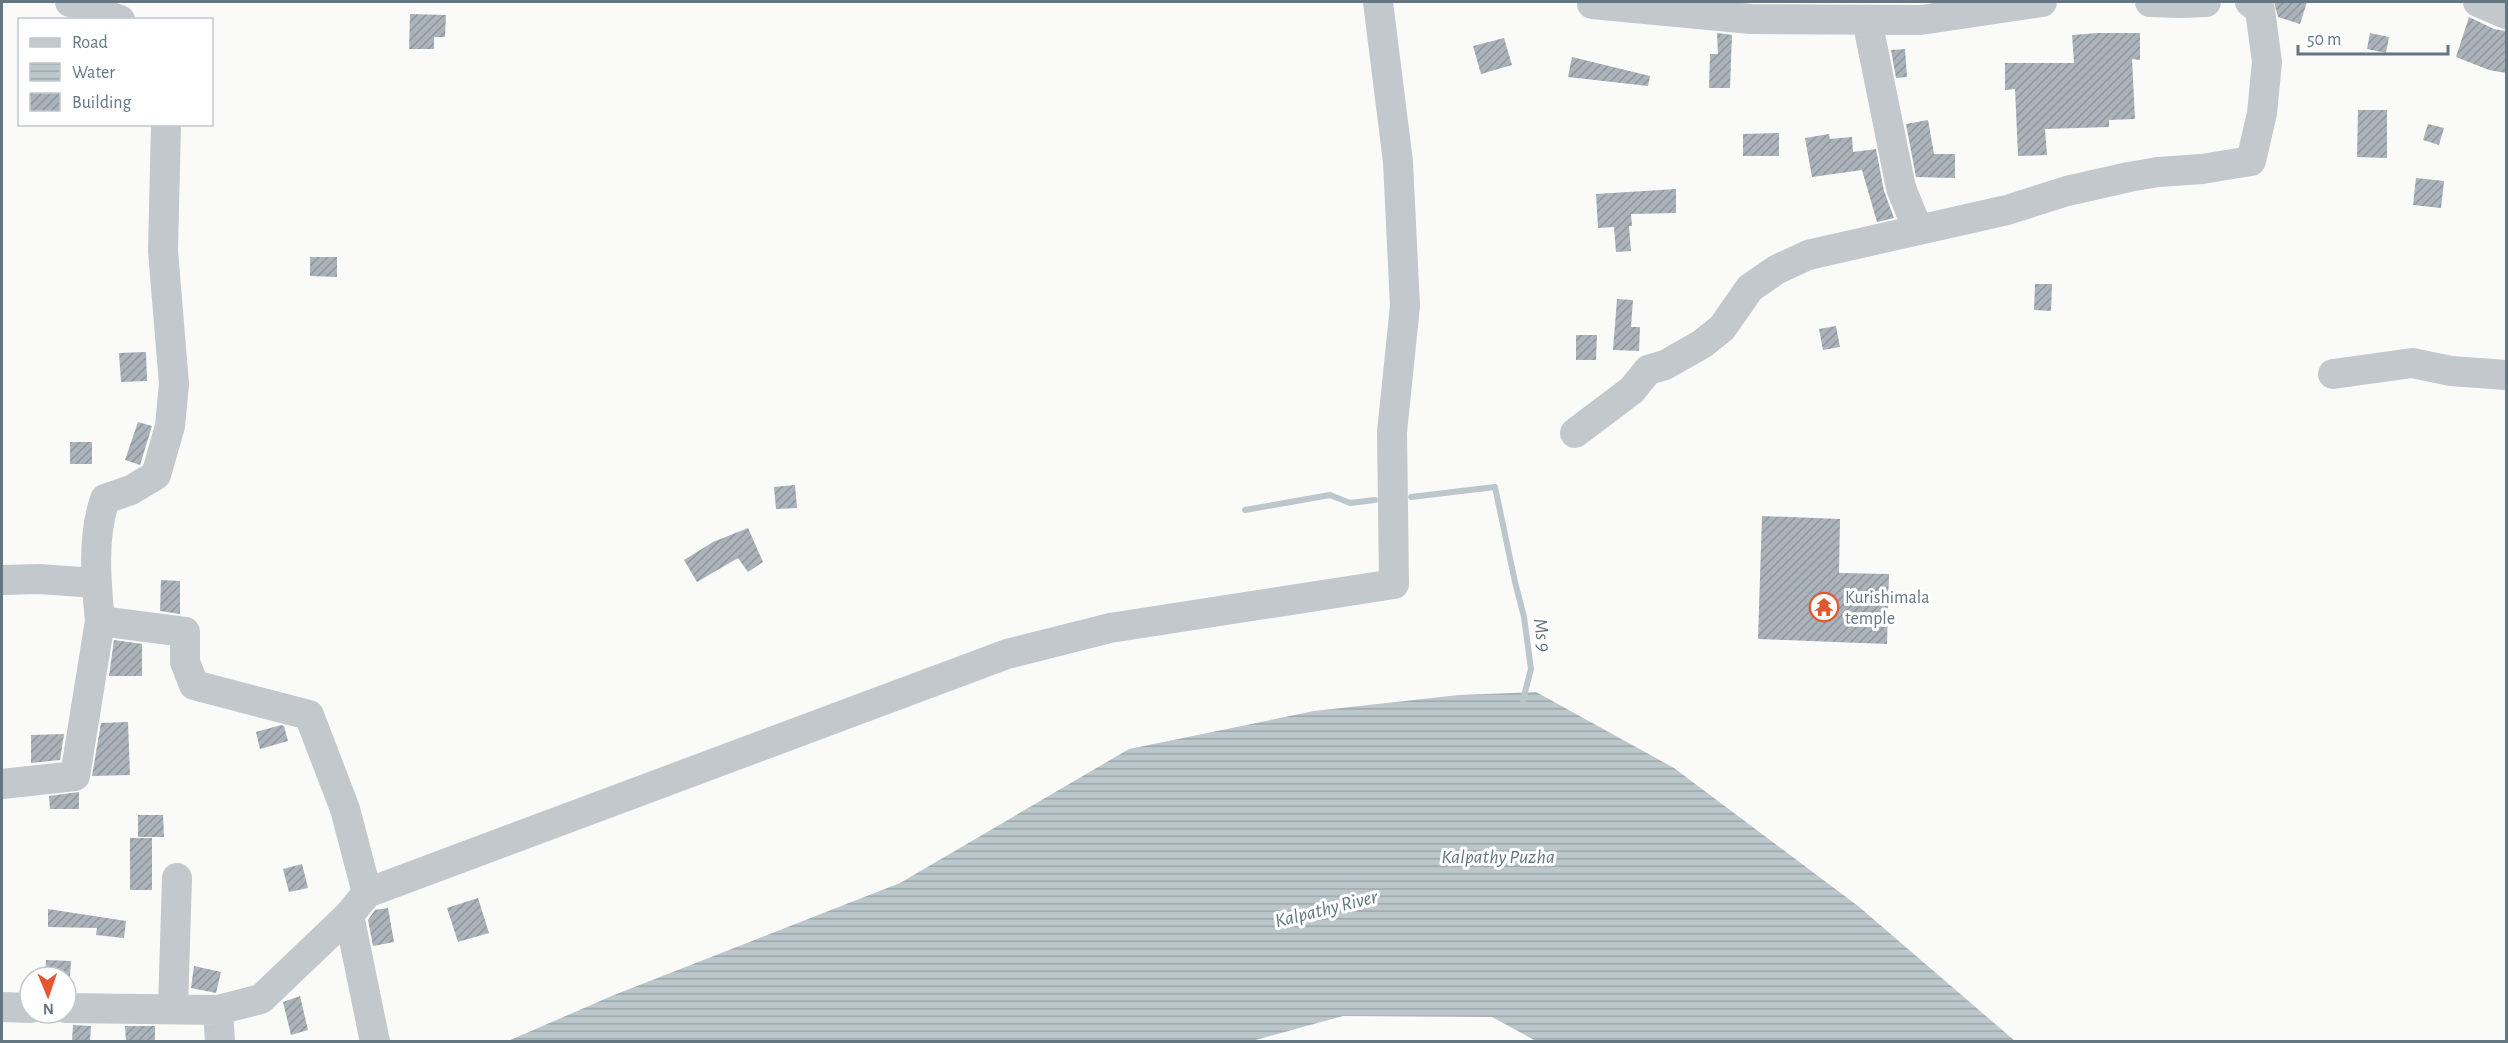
<svg xmlns="http://www.w3.org/2000/svg" width="2508" height="1043" viewBox="0 0 2508 1043" font-family="'Alegreya Sans',sans-serif">
  <defs>
    <pattern id="water-rules" width="6" height="5" patternUnits="userSpaceOnUse" patternTransform="scale(1.5)"><rect width="6" height="5" fill="#bbc7cb"/><path d="M0 2.5h6" fill="none" stroke="#9ca6aa"/></pattern>
    <pattern id="building-hatch" width="6" height="6" patternUnits="userSpaceOnUse" patternTransform="scale(1.5)"><rect width="6" height="6" fill="#aab3b9"/><path d="M-1 1l2-2M0 6l6-6M5 7l2-2" fill="none" stroke="#8e969c"/></pattern>
  </defs>
  <rect width="100%" height="100%" fill="#fafaf8"/>
  <path fill="url(#water-rules)" d="M 1536,692 L 1674,768 L 1858,906 L 2015,1041 L 1538,1042 L 1492,1017 L 1343,1016 L 1248,1042 L 508,1041 L 614,995 L 900,883 L 1129,749 L 1314,711 L 1459,695 Z"/>
  <g fill="none" stroke-linecap="round" stroke-linejoin="round">
    <path stroke="#bbc7cb" stroke-width="6" d="M 1411,497 L 1495,487 L 1515,582 L 1524,617 L 1531,669 L 1523,700
      M 1245,510 L 1330,495 L 1350,503 L 1375,500"/>
  </g>
  <path fill="url(#building-hatch)" d="M 2274,2 L 2307,2 L 2300,24 L 2278,17 Z
    M 410,14 L 446,15 L 445,37 L 434,37 L 434,49 L 409,49 Z
    M 2469,17 L 2494,29 L 2506,31 L 2506,73 L 2489,70 L 2456,57 Z
    M 1717,33 L 1732,35 L 1730,88 L 1709,88 L 1710,54 L 1718,54 Z
    M 2098,33 L 2140,33 L 2140,60 L 2132,59 L 2135,119 L 2109,120 L 2109,127 L 2045,129 L 2047,155 L 2018,156 L 2015,89 L 2005,90 L 2005,63 L 2074,63 L 2072,35 Z
    M 2370,33 L 2389,37 L 2386,53 L 2367,49 Z
    M 1504,38 L 1512,65 L 1481,74 L 1473,46 Z
    M 1905,49 L 1907,77 L 1896,78 L 1891,50 Z
    M 1572,57 L 1650,76 L 1648,86 L 1568,77 Z
    M 2358,110 L 2387,110 L 2387,158 L 2357,157 Z
    M 1928,120 L 1934,154 L 1955,154 L 1955,178 L 1916,177 L 1906,124 Z
    M 2428,124 L 2444,128 L 2439,145 L 2423,140 Z
    M 1779,133 L 1779,156 L 1743,156 L 1743,134 Z
    M 1829,134 L 1830,139 L 1852,137 L 1853,152 L 1876,149 L 1884,191 L 1894,218 L 1877,222 L 1862,170 L 1812,177 L 1805,138 Z
    M 2416,178 L 2444,181 L 2441,208 L 2413,205 Z
    M 1676,189 L 1676,213 L 1631,214 L 1632,226 L 1629,226 L 1631,251 L 1616,252 L 1614,227 L 1598,228 L 1596,194 Z
    M 310,257 L 337,257 L 337,277 L 310,276 Z
    M 2035,284 L 2052,284 L 2051,311 L 2034,310 Z
    M 1617,299 L 1633,300 L 1631,327 L 1640,327 L 1639,351 L 1613,350 Z
    M 1836,326 L 1840,347 L 1823,350 L 1819,329 Z
    M 1576,335 L 1597,335 L 1596,360 L 1576,360 Z
    M 146,352 L 147,381 L 121,382 L 119,353 Z
    M 138,422 L 152,426 L 140,465 L 125,460 Z
    M 70,442 L 92,442 L 92,464 L 70,464 Z
    M 795,485 L 797,508 L 776,509 L 774,487 Z
    M 1762,516 L 1840,519 L 1839,573 L 1889,574 L 1887,644 L 1758,639 Z
    M 748,528 L 763,562 L 748,572 L 738,558 L 697,582 L 684,560 L 713,542 Z
    M 161,580 L 180,581 L 180,614 L 160,611 Z
    M 114,640 L 142,644 L 142,676 L 109,676 Z
    M 128,722 L 130,775 L 92,776 L 101,723 Z
    M 281,725 L 284,726 L 288,741 L 260,749 L 256,732 Z
    M 64,734 L 60,760 L 31,763 L 31,735 Z
    M 79,792 L 79,809 L 50,809 L 49,796 Z
    M 138,815 L 163,815 L 164,837 L 138,837 Z
    M 130,838 L 152,838 L 152,890 L 130,890 Z
    M 302,864 L 308,888 L 289,892 L 283,869 Z
    M 478,898 L 489,933 L 458,942 L 447,908 Z
    M 388,908 L 394,942 L 373,946 L 368,920 L 375,910 Z
    M 48,909 L 126,921 L 124,938 L 96,935 L 97,928 L 48,927 Z
    M 46,960 L 71,961 L 70,977 L 45,977 Z
    M 194,966 L 221,972 L 216,993 L 191,988 Z
    M 300,996 L 308,1030 L 291,1035 L 283,1002 Z
    M 73,1025 L 91,1026 L 90,1041 L 72,1041 Z
    M 125,1026 L 155,1026 L 155,1041 L 126,1041 Z"/>
  <g fill="none" stroke-linecap="round" stroke-linejoin="round">
    <path stroke="#c3c8cc" stroke-width="30" d="M 70,2 L 120,20
      M 1592,2 L 1592,4 L 1751,19 L 1921,20 L 2042,2
      M 2150,2 L 2179,3 L 2206,2
      M 2478,2 L 2506,14
      M 1867,20 L 1901,188 L 1918,230
      M 166,124 L 163,251 L 174,384 L 170,426 L 156,475 L 131,490 L 105,499 C 92,537 96,581 100,621 L 185,632 L 185,662 L 194,685 L 309,715 L 345,809 L 367,893
      M 2333,374 L 2412,363 L 2451,371 L 2506,375
      M 1575,433 L 1632,390 L 1648,370 L 1665,365 L 1702,344 L 1722,328 L 1750,288 L 1776,270 L 1808,255 L 2007,210 L 2067,191 L 2129,177 L 2158,172 L 2202,169 L 2251,161 L 2262,113 L 2267,62 L 2260,10 L 2250,2
      M 2,580 L 39,579 L 96,583
      M 2,784 L 75,776 L 100,621
      M 349,915 L 375,1042
      M 2,1007 L 30,1008
      M 66,1008 L 218,1010 L 261,999 L 349,915 L 367,893 L 1007,654 L 1110,628 L 1394,584 L 1392,432 L 1405,306 L 1398,162 L 1378,2
      M 173,1008 L 177,878
      M 218,1010 L 220,1042"/>
  </g>
  <defs>
    <g id="temple-ring" transform="scale(1.5)"><circle r="9.5" fill="#fff" stroke="#e4572e" stroke-width="1.5"/><path d="M0-6L5-2H3V0L6.5 2.5H4V6H1.5V3h-3V6H-4V2.5H-6.5L-3 0V-2H-5Z" fill="#e4572e"/></g>
  </defs>
  <g fill-rule="evenodd">
    <use href="#temple-ring" x="1824" y="607"/>
  </g>
  <g text-anchor="middle" stroke-width="6" stroke-linejoin="round" paint-order="stroke">
    <g font-size="18" fill="#657683" stroke="#fff" text-anchor="start">
      <text x="1845" y="603">Kurishimala<tspan x="1845" dy="21">temple</tspan></text>
    </g>
    <g font-size="20" font-style="italic" fill="#60757c" stroke="#fff">
      <text transform="translate(1543 635) rotate(82)" y="7">Ms 9</text>
      <text x="1498" y="863">Kalpathy Puzha</text>
      <text transform="translate(1326 908) rotate(-14)" y="7">Kalpathy River</text>
    </g>
  </g>
  <rect width="2508" height="1043" fill="none" stroke="#657683" stroke-width="6"/>
  <rect x="18" y="18" width="195" height="108" fill="#ffffff" stroke="#c1c8cd" stroke-width="1.5"/>
  <rect x="30" y="38" width="30" height="9" fill="#c3c8cc" stroke="#c1c8cd" stroke-width="1.5"/>
  <text x="72" y="48" font-size="18" fill="#657683">Road</text>
  <rect x="30" y="63" width="30" height="18" fill="url(#water-rules)" stroke="#c1c8cd" stroke-width="1.5"/>
  <text x="72" y="78" font-size="18" fill="#657683">Water</text>
  <rect x="30" y="93" width="30" height="18" fill="url(#building-hatch)" stroke="#c1c8cd" stroke-width="1.5"/>
  <text x="72" y="108" font-size="18" fill="#657683">Building</text>
  <g transform="translate(48 995) rotate(178)"><circle r="28" fill="#ffffff" stroke="#c1c8cd" stroke-width="1.5"/>
  <path d="M0-4.5L10 22L0 15L-10 22Z" fill="#e4572e"/>
  <text y="-9" font-size="16" font-weight="bold" text-anchor="middle" fill="#657683">N</text>
  </g>
  <path d="M2298 45v9h150v-9" fill="none" stroke="#657683" stroke-width="3"/>
  <text x="2307" y="45" font-size="18" fill="#657683" stroke="#ffffff" stroke-width="4.5" paint-order="stroke">50 m</text>
</svg>
